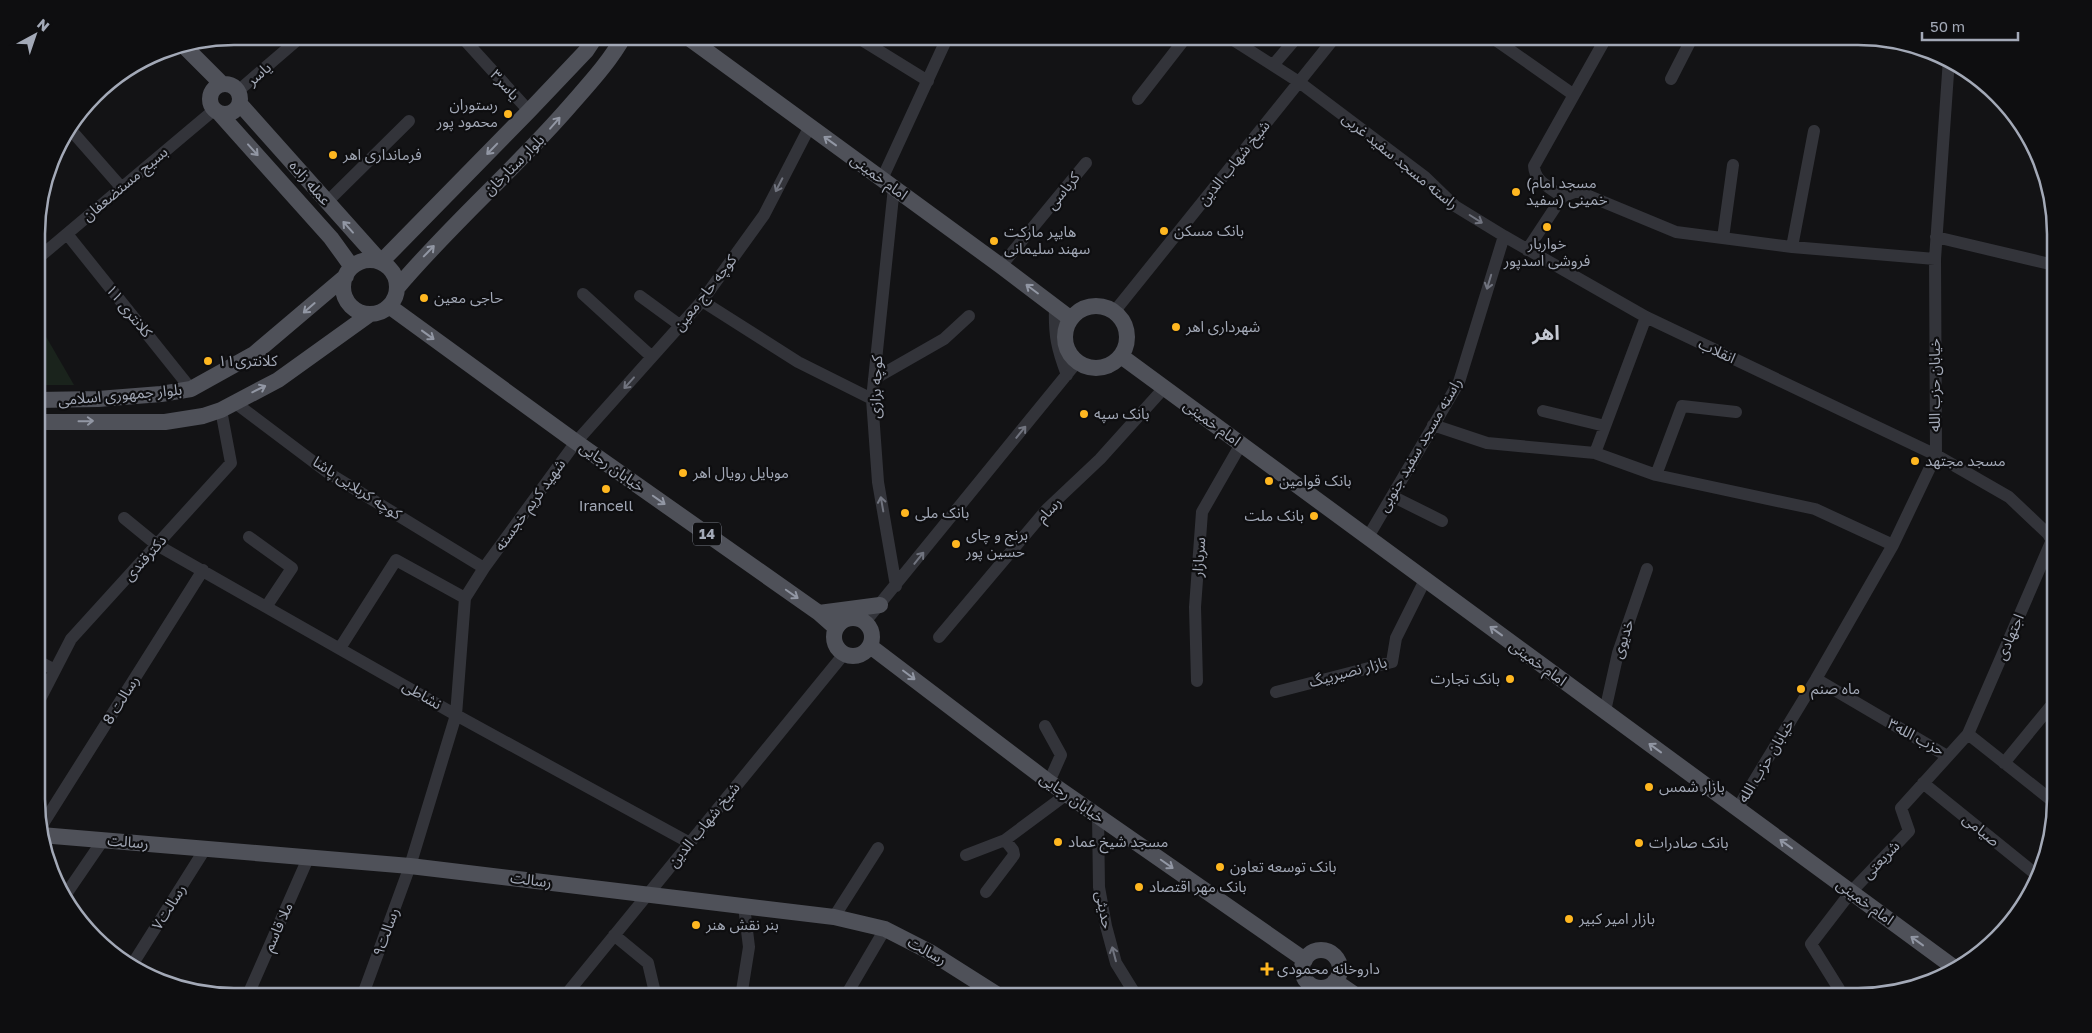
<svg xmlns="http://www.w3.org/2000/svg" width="2092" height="1033" viewBox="0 0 2092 1033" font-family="'Golos Text','Noto Sans Arabic',sans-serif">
  <rect width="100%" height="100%" fill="#131315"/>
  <path fill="#1a231c" d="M 37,321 L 74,385 L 37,385 Z"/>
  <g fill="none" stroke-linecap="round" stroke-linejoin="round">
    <path stroke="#33343a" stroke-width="12" d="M 461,36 L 529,111
      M 1227,36 L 1299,82 L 1425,177 L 1455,206 L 1504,236 L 1646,317 L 1936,455 L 2009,497 L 2048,534 L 2055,546
      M 1490,36 L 1574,95
      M 860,39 L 928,81
      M 1274,64 L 1298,36
      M 1671,79 L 1693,36
      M 238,91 L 302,36
      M 1138,99 L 1187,36
      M 70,129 L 121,187
      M 882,179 L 948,36
      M 894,187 L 872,399 L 878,482 L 896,586
      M 1562,197 L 1577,191 L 1676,232 L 1792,247 L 1935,259
      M 327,202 L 409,121
      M 67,234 L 191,389
      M 1936,237 L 2054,265
      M 1723,238 L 1733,165
      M 1792,247 L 1814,131
      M 1527,250 L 1562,197 C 1551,187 1535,183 1534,166 L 1607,36
      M 37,259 L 214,110
      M 1001,266 L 1086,163
      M 583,294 L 652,357
      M 640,296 L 681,326
      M 702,301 L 798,362 L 872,399
      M 1055,307 C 1054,335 1057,349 1067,375
      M 1114,312 L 1336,36
      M 874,379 L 944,339 L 969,316
      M 234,402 L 327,472 L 484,568
      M 1543,411 L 1605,426
      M 1433,425 L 1487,443 L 1595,453 L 1656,475 L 1815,509 L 1893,545
      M 1595,453 L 1646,317
      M 1656,475 L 1682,406 L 1736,412
      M 1392,496 L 1442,521
      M 124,518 L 157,545 L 456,715 L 690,843
      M 249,537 L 292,568 L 266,607
      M 1368,537 L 1459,382 L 1504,236
      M 865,622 L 1077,362
      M 939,637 L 1047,509 L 1100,459 L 1164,388
      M 340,648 L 396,560 L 465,598
      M 38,661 L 55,670
      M 1816,679 L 1947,756
      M 1197,681 L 1195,607 L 1202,512 L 1241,444
      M 1276,692 L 1392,662 L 1396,638 L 1425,580
      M 38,703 L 71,639 L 231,463 L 221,410
      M 1605,711 L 1618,653 L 1647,569
      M 1045,726 L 1061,755 L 1049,782
      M 1968,734 L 2052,540
      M 2004,763 L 2050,707
      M 1923,783 L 2038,876
      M 1737,809 L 1816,679 L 1893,545 L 1936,455 L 1935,259 L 1949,59
      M 1098,816 L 1099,887 L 1106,926 L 1116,963 L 1137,997
      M 39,830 L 203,570
      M 966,855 L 1005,840 L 1067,794
      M 986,892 L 1014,855 L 1013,850 L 1005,840
      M 64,897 L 103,840
      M 834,917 L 878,848
      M 614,935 L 648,963 L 656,997
      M 132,965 L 205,849
      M 1304,996 L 1313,986
      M 1830,996 L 1839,989 L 1811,944 L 1851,892 L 1909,831 L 1901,808 L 1968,734 L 2055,803
      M 247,997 L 309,856
      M 362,997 L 410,866 L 456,715 L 465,598 L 484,568 L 576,442 L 702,301 L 764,215 L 810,126
      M 564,997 L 844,654
      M 741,997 L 749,947 L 744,906
      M 845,997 L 885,929"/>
    <path stroke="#4f5159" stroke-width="16" d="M 686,36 L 1001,266 L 1071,319
      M 184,46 L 222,84
      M210 99a15 15 0 1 1 30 0a15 15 0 1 1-30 0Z
      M 240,104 L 381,262 L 529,111 L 586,51 L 596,36
      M 220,114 L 331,238 L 352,267
      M343 287a27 27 0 1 1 54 0a27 27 0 1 1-54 0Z
      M 397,288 C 450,225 513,171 568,108 C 588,85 609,63 624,36
      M 389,306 L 576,442 L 819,613 L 836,628
      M1065 337a31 31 0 1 1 62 0a31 31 0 1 1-62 0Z
      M 1121,356 L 1956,969
      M 37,400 L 98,399 L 161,394 L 191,389 L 254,354 L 346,276
      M 37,422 L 165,422 L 203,416 L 221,410 L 278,380 L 370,314
      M 819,613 L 880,605
      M834 637a19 19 0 1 1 38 0a19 19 0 1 1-38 0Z
      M 870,646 L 1049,782 L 1305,960
      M 41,835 L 410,866 L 834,917 L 885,929 L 930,952 L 1001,997
      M1302 969a19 19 0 1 1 38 0a19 19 0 1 1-38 0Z
      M 1335,981 L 1357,996"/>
  </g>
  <defs><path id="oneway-shaft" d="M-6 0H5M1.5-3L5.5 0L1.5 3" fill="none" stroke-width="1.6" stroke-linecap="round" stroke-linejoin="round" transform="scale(1.25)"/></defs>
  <g stroke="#9297a4">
    <use href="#oneway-shaft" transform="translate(555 123) rotate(-49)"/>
    <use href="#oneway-shaft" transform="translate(830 141) rotate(-144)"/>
    <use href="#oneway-shaft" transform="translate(492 149) rotate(134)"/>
    <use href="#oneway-shaft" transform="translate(253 150) rotate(48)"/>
    <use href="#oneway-shaft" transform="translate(348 227) rotate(-132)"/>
    <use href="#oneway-shaft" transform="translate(429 251) rotate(-46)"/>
    <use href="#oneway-shaft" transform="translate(1032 289) rotate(-143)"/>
    <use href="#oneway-shaft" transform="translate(309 308) rotate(139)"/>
    <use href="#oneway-shaft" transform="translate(428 335) rotate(36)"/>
    <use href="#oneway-shaft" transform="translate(259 389) rotate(-26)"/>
    <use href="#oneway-shaft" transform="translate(86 421) rotate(-1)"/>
    <use href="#oneway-shaft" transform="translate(659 500) rotate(35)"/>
    <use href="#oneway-shaft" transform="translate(792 594) rotate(35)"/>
    <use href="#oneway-shaft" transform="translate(1496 631) rotate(-144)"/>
    <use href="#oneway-shaft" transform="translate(909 675) rotate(37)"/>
    <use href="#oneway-shaft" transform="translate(1655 748) rotate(-144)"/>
    <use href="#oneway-shaft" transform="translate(1786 844) rotate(-144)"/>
    <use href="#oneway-shaft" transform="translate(1167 864) rotate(35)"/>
    <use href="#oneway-shaft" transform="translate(1917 941) rotate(-144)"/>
  </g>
  <g stroke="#71747f">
    <use href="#oneway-shaft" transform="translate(779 185) rotate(117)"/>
    <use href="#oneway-shaft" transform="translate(1476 219) rotate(32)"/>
    <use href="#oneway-shaft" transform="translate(1489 282) rotate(107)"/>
    <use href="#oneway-shaft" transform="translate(629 383) rotate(132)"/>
    <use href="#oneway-shaft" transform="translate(1021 432) rotate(-51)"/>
    <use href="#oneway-shaft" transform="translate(882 504) rotate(-100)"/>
    <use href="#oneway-shaft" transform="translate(919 558) rotate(-51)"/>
    <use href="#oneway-shaft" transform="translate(1114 954) rotate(-105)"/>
  </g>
  <g fill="#ffb720" stroke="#0e0e10" stroke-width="2">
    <circle cx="508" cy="114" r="5"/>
    <circle cx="333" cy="155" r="5"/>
    <circle cx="1516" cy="192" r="5"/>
    <circle cx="1547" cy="227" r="5"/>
    <circle cx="1164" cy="231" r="5"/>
    <circle cx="994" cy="241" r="5"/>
    <circle cx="424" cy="298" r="5"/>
    <circle cx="1176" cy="327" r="5"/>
    <circle cx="208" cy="361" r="5"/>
    <circle cx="1084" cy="414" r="5"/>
    <circle cx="1915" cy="461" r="5"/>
    <circle cx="683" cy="473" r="5"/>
    <circle cx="1269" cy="481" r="5"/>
    <circle cx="606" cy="489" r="5"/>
    <circle cx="905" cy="513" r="5"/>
    <circle cx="1314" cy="516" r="5"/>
    <circle cx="956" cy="544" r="5"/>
    <circle cx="1510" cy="679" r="5"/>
    <circle cx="1801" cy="689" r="5"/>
    <circle cx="1649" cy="787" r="5"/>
    <circle cx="1058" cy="842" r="5"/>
    <circle cx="1639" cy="843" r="5"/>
    <circle cx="1220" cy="867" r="5"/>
    <circle cx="1139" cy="887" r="5"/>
    <circle cx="1569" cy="919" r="5"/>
    <circle cx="696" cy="925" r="5"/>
    <path d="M1264.5 961.5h5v5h5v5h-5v5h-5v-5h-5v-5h5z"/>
  </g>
  <g text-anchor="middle" stroke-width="4.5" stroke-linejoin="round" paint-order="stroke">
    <rect fill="#0e0e10" stroke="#767a85" stroke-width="1" x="693" y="522.5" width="28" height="23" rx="4"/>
    <g font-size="14" font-weight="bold" fill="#a3a9b7">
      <text x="707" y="539">14</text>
    </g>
    <g font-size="15" fill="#a3a9b7" stroke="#0e0e10">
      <text transform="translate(259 74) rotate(-41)" y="5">یاسر</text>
      <text transform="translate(505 85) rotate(48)" y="5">یاسر۳</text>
      <text transform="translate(1400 161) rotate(39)" y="5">راسته مسجد سفید غربی</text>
      <text transform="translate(1234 163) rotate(-51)" y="5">شیخ شهاب الدین</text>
      <text transform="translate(514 165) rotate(-45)" y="5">بلوار ستارخان</text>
      <text transform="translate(879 177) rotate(36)" y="5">امام خمینی</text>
      <text transform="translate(310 183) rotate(49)" y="5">عمله زاده</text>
      <text transform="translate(125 184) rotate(-40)" y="5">بسیج مستضعفان</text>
      <text transform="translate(1063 191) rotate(-51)" y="5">کرباسی</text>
      <text transform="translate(705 293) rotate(-52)" y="5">کوچه حاج معین</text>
      <text transform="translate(129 311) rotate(51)" y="5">کلانتری ۱۱</text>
      <text transform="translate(1717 351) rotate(25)" y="5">انقلاب</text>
      <text transform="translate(1935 385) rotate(-90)" y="5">خیابان حزب الله</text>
      <text transform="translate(876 387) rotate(-88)" y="5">کوچه بزازی</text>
      <text transform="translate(120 395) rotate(-5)" y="5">بلوار جمهوری اسلامی</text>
      <text transform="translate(1212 423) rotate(36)" y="5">امام خمینی</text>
      <text transform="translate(1420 445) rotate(-60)" y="5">راسته مسجد سفید جنوبی</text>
      <text transform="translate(612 467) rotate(35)" y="5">خیابان رجایی</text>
      <text transform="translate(357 488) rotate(33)" y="5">کوچه کربلایی پاشا</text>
      <text transform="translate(530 505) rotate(-54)" y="5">شهید کریم خجسته</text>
      <text transform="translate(1049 510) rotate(-47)" y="5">رسام</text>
      <text transform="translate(1199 557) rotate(-86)" y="5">سربازار</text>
      <text transform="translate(145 558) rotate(-48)" y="5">دکترقندی</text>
      <text transform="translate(2010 637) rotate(-67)" y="5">اجتهادی</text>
      <text transform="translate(1623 639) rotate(-72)" y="5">خدیوی</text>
      <text transform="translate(1538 663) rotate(36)" y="5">امام خمینی</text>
      <text transform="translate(1348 672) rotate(-15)" y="5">بازار نصیربیگ</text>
      <text transform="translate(422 695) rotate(30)" y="5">نشاطی</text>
      <text transform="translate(121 700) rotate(-58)" y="5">رسالت 8</text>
      <text transform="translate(1916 737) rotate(28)" y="5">حزب الله۳</text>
      <text transform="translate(1766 761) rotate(-59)" y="5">خیابان حزب الله</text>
      <text transform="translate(1072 798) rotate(35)" y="5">خیابان رجایی</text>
      <text transform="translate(704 825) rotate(-51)" y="5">شیخ شهاب الدین</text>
      <text transform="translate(1981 830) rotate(39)" y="5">صیامی</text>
      <text transform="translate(128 842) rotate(5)" y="5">رسالت</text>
      <text transform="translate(1881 860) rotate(-46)" y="5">شریعتی</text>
      <text transform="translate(531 880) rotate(7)" y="5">رسالت</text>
      <text transform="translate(1865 902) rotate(36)" y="5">امام خمینی</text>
      <text transform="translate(169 907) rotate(-58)" y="5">رسالت۷</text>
      <text transform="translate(1104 910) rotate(79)" y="5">حدیثی</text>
      <text transform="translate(278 927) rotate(-66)" y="5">ملا قاسم</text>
      <text transform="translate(386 932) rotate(-70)" y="5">رسالت۹</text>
      <text transform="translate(927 951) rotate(29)" y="5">رسالت</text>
    </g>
    <g font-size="15" fill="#a3a9b7" stroke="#0e0e10" text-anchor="start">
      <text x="498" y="110" text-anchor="end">رستوران<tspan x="498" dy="17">محمود پور</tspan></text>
      <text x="343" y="160">فرمانداری اهر</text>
      <text x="1526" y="188">(مسجد امام<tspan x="1526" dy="17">خمینی (سفید</tspan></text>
      <text x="1174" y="236">بانک مسکن</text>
      <text x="1004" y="237">هایپر مارکت<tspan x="1004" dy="17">سهند سلیمانی</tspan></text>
      <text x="1547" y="249" text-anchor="middle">خواربار<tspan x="1547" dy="17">فروشی اسدپور</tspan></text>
      <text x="434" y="303">حاجی معین</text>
      <text x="1186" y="332">شهرداری اهر</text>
      <text x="218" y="366">کلانتری۱۱</text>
      <text x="1094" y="419">بانک سپه</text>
      <text x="1925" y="466">مسجد مجتهد</text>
      <text x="693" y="478">موبایل رویال اهر</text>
      <text x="1279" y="486">بانک قوامین</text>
      <text x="606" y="511" text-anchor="middle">Irancell</text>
      <text x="915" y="518">بانک ملی</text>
      <text x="1304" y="521" text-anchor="end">بانک ملت</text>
      <text x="966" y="540">برنج و چای<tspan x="966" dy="17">حسین پور</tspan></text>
      <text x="1500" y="684" text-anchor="end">بانک تجارت</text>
      <text x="1811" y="694">ماه صنم</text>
      <text x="1659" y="792">بازار شمس</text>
      <text x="1068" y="847">مسجد شیخ عماد</text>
      <text x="1649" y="848">بانک صادرات</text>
      <text x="1230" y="872">بانک توسعه تعاون</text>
      <text x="1149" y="892">بانک مهر اقتصاد</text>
      <text x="1579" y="924">بازار امیر کبیر</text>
      <text x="706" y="930">بنر نقش هنر</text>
      <text x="1277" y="974">داروخانه محمودی</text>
    </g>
    <g font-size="20" font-weight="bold" fill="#c4c8d2" stroke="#0e0e10">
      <text x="1546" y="340">اهر</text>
    </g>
  </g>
  <path d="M0 0H2092V1033H0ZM234 45H1858A189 189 0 0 1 2047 234V799A189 189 0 0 1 1858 988H234A189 189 0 0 1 45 799V234A189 189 0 0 1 234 45Z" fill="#0e0e10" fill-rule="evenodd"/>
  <path fill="none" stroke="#a3a9b7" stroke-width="2.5" d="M234 45H1858A189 189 0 0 1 2047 234V799A189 189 0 0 1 1858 988H234A189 189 0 0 1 45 799V234A189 189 0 0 1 234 45Z"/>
  <g transform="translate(35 35) rotate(40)" stroke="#0e0e10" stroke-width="4" paint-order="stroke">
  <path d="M0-4L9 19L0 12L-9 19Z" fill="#a3a9b7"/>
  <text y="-8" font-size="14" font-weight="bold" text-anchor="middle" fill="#a3a9b7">N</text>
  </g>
  <path d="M1922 32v8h96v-8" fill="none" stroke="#a3a9b7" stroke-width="2.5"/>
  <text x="1930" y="32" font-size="15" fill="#a3a9b7" stroke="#0e0e10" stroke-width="4" paint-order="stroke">50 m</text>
</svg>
